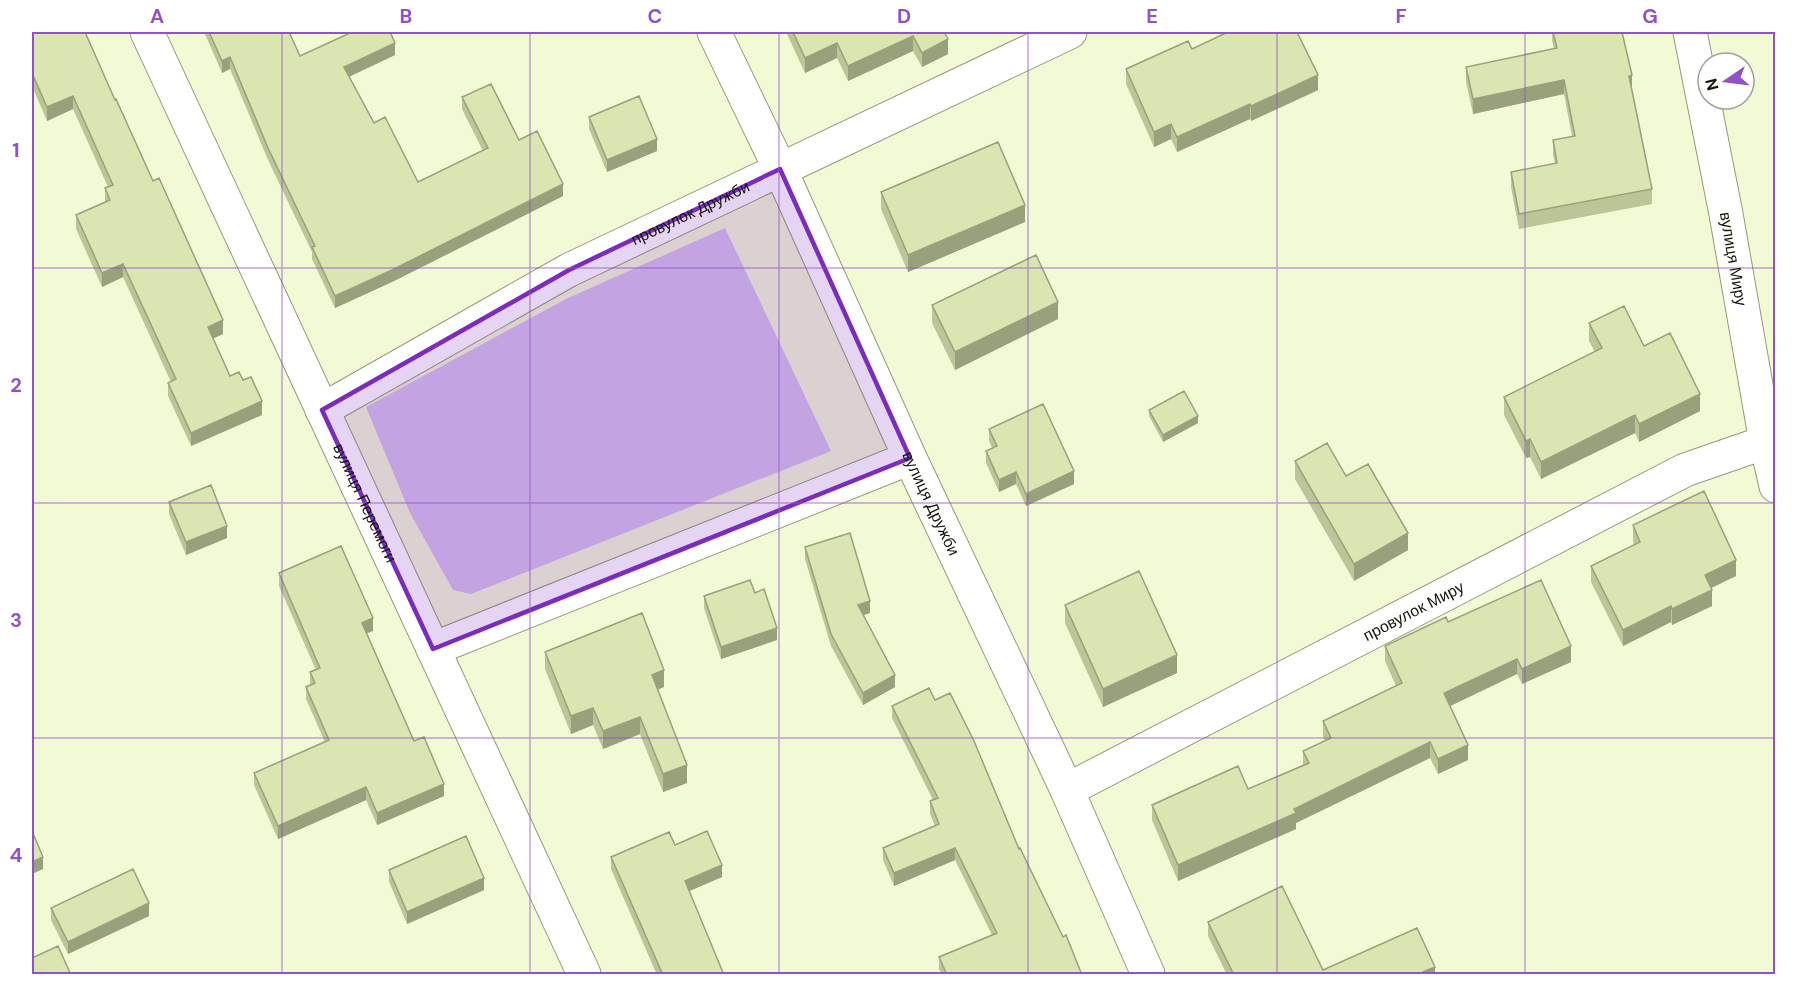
<svg xmlns="http://www.w3.org/2000/svg" width="1807" height="1006" viewBox="0 0 1807 1006" font-family="'DM Sans',sans-serif">
  <rect width="100%" height="100%" fill="#f2fad5"/>
  <path fill="#d5c1ec" d="M 725,228 L 831,451 L 471,594 L 453,590 L 410,513 L 366,407 L 566,299 Z"/>
  <g fill="none" stroke-linecap="round" stroke-linejoin="round">
    <g stroke="#939a78" stroke-width="35">
      <g id="minor">
        <path id="s1" d="M 147,32 L 584,974"/>
        <path id="s2" d="M 714,32 L 780,169 L 910,458 L 1067,790 L 1148,974"/>
        <path id="s3" d="M 1690,32 L 1726,214 L 1766,442 L 1776,486"/>
        <path id="s4" d="M 322,410 L 569,270 L 1070,32"/>
        <path d="M 433,649 L 910,458"/>
        <path id="s5" d="M 1067,790 L 1685,470 L 1766,442"/>
      </g>
    </g>
    <use href="#minor" stroke="#fff" stroke-width="33"/>
  </g>
  <path fill="#bcc598" d="M 32,32 L 115,100 L 223,334 L 213,338 L 230,376 L 262,415 L 191,446 L 168,396 L 168,383 L 171,382 L 123,277 L 102,287 L 76,229 L 76,215 L 105,202 L 105,188 L 108,187 L 73,109 L 47,121 L 32,86 Z
    M 204,32 L 289,32 L 300,56 L 395,55 L 349,77 L 374,123 L 418,182 L 483,151 L 462,109 L 462,97 L 519,140 L 563,196 L 392,282 L 335,308 L 312,259 L 312,252 L 268,160 L 230,69 L 222,73 Z
    M 786,32 L 944,32 L 948,54 L 922,67 L 913,51 L 848,81 L 837,58 L 805,73 Z
    M 1552,32 L 1622,32 L 1632,89 L 1652,189 L 1652,204 L 1519,229 L 1511,187 L 1511,172 L 1555,164 L 1553,155 L 1553,140 L 1572,136 L 1564,94 L 1473,114 L 1466,82 L 1466,67 L 1554,49 L 1552,40 Z
    M 1192,49 L 1318,90 L 1251,121 L 1250,119 L 1177,152 L 1171,139 L 1154,147 L 1126,84 L 1126,69 Z
    M 589,117 L 657,151 L 607,172 L 589,129 Z
    M 881,192 L 1025,222 L 908,272 L 881,209 Z
    M 932,305 L 1058,319 L 955,370 L 932,323 Z
    M 1589,323 L 1644,346 L 1700,411 L 1639,442 L 1635,433 L 1541,479 L 1530,457 L 1526,458 L 1504,415 L 1504,397 L 1595,352 L 1589,341 Z
    M 1149,410 L 1198,423 L 1163,442 L 1149,416 Z
    M 989,429 L 1074,484 L 1026,506 L 1016,484 L 999,492 L 986,463 L 986,451 L 992,448 L 989,441 Z
    M 1295,461 L 1346,476 L 1408,550 L 1354,581 L 1295,479 Z
    M 169,502 L 227,538 L 186,555 L 169,514 Z
    M 1633,525 L 1736,576 L 1711,588 L 1712,606 L 1672,625 L 1671,622 L 1623,646 L 1591,582 L 1591,566 L 1634,545 L 1633,541 Z
    M 805,547 L 870,613 L 863,615 L 895,687 L 863,705 L 831,646 L 805,559 Z
    M 279,573 L 373,631 L 367,633 L 414,741 L 444,796 L 377,825 L 366,800 L 278,839 L 254,785 L 254,773 L 325,742 L 306,699 L 306,687 L 310,685 L 310,672 L 316,670 L 279,586 Z
    M 755,593 L 777,640 L 721,659 L 704,608 L 704,596 Z
    M 1065,605 L 1177,673 L 1103,707 L 1065,623 Z
    M 1448,622 L 1571,662 L 1522,684 L 1517,674 L 1450,706 L 1468,760 L 1438,774 L 1430,758 L 1296,823 L 1296,829 L 1178,881 L 1152,820 L 1152,805 L 1248,789 L 1303,765 L 1303,751 L 1325,741 L 1323,736 L 1323,721 L 1396,686 L 1385,661 L 1385,646 Z
    M 545,652 L 664,687 L 657,690 L 687,783 L 663,792 L 640,734 L 603,749 L 593,725 L 571,734 L 545,669 Z
    M 935,700 L 1019,849 L 1082,975 L 942,975 L 939,969 L 939,957 L 992,935 L 955,860 L 894,886 L 883,860 L 883,848 L 935,826 L 930,814 L 930,801 L 933,800 L 892,718 L 892,706 Z
    M 675,845 L 722,877 L 689,891 L 724,975 L 657,975 L 611,869 L 611,857 Z
    M 389,870 L 484,890 L 407,924 L 389,882 Z
    M 51,908 L 149,916 L 68,954 L 51,920 Z
    M 1208,922 L 1323,970 L 1435,975 L 1227,975 L 1208,936 Z"/>
  <path fill="#99a07c" d="M 913,36 L 913,51 L 848,81 L 848,66 Z
    M 948,39 L 948,54 L 922,67 L 922,53 Z
    M 395,43 L 395,55 L 344,79 L 344,67 Z
    M 837,43 L 837,58 L 805,73 L 805,58 Z
    M 230,57 L 230,69 L 222,73 L 222,61 Z
    M 1318,75 L 1318,90 L 1251,121 L 1251,106 Z
    M 1632,75 L 1632,90 L 1629,76 Z
    M 1564,80 L 1564,94 L 1473,114 L 1473,99 Z
    M 73,96 L 73,109 L 47,121 L 47,107 Z
    M 1250,104 L 1250,119 L 1177,152 L 1177,137 Z
    M 1171,124 L 1171,139 L 1154,147 L 1154,132 Z
    M 657,139 L 657,151 L 607,172 L 607,160 Z
    M 563,184 L 563,196 L 392,282 L 335,308 L 335,296 Z
    M 1025,205 L 1025,222 L 908,272 L 908,255 Z
    M 123,264 L 123,277 L 102,287 L 102,273 Z
    M 1058,302 L 1058,319 L 955,370 L 955,352 Z
    M 223,320 L 223,334 L 208,341 L 208,327 Z
    M 1700,394 L 1700,411 L 1639,442 L 1639,424 Z
    M 262,401 L 262,415 L 191,446 L 191,433 Z
    M 1635,415 L 1635,433 L 1541,479 L 1541,462 Z
    M 1198,416 L 1198,423 L 1163,442 L 1163,435 Z
    M 1530,439 L 1530,457 L 1526,458 L 1526,441 Z
    M 1074,471 L 1074,484 L 1026,506 L 1026,494 Z
    M 1016,472 L 1016,484 L 999,492 L 999,480 Z
    M 227,526 L 227,538 L 186,555 L 186,542 Z
    M 1408,533 L 1408,550 L 1354,581 L 1354,564 Z
    M 1736,560 L 1736,576 L 1705,591 L 1705,575 Z
    M 1712,590 L 1712,606 L 1672,625 L 1672,609 Z
    M 870,601 L 870,613 L 858,617 L 858,605 Z
    M 1671,606 L 1671,622 L 1623,646 L 1623,630 Z
    M 373,618 L 373,631 L 362,635 L 362,623 Z
    M 777,628 L 777,640 L 721,659 L 721,647 Z
    M 1571,646 L 1571,662 L 1522,684 L 1522,669 Z
    M 1177,655 L 1177,673 L 1103,707 L 1103,689 Z
    M 1517,659 L 1517,674 L 1444,709 L 1444,693 Z
    M 664,670 L 664,687 L 652,692 L 652,675 Z
    M 895,675 L 895,687 L 863,705 L 863,693 Z
    M 593,708 L 593,725 L 571,734 L 571,716 Z
    M 640,717 L 640,734 L 603,749 L 603,731 Z
    M 1430,742 L 1430,758 L 1296,823 L 1296,829 L 1178,881 L 1178,865 Z
    M 1468,745 L 1468,760 L 1438,774 L 1438,759 Z
    M 687,765 L 687,783 L 663,792 L 663,774 Z
    M 444,784 L 444,796 L 377,825 L 377,813 Z
    M 366,787 L 366,800 L 278,839 L 278,826 Z
    M 955,848 L 955,860 L 894,886 L 894,873 Z
    M 43,857 L 43,869 L 32,874 L 32,862 Z
    M 722,865 L 722,877 L 685,893 L 685,881 Z
    M 484,878 L 484,890 L 407,924 L 407,912 Z
    M 149,903 L 149,916 L 68,954 L 68,942 Z
    M 1435,967 L 1435,975 L 1423,975 L 1423,972 Z"/>
  <path fill="#dbe5b1" stroke="#99a07c" stroke-width="1.5" d="M 32,32 L 85,32 L 115,100 L 116,99 L 153,181 L 159,178 L 223,320 L 208,327 L 230,376 L 239,372 L 243,380 L 251,377 L 262,401 L 191,433 L 168,383 L 176,379 L 123,264 L 102,273 L 76,215 L 110,200 L 105,188 L 113,185 L 73,96 L 47,107 L 32,73 Z
    M 209,32 L 289,32 L 300,56 L 352,32 L 390,32 L 395,43 L 344,67 L 374,123 L 385,117 L 418,182 L 488,148 L 462,97 L 491,84 L 519,140 L 537,131 L 563,184 L 392,270 L 335,296 L 312,247 L 315,246 L 268,148 L 230,57 L 222,61 Z
    M 793,32 L 944,32 L 948,39 L 922,53 L 913,36 L 848,66 L 837,43 L 805,58 Z
    M 1228,32 L 1297,32 L 1318,75 L 1251,106 L 1250,104 L 1177,137 L 1171,124 L 1154,132 L 1126,69 L 1188,41 L 1192,49 Z
    M 1553,32 L 1622,32 L 1632,75 L 1629,76 L 1652,189 L 1519,214 L 1511,172 L 1557,163 L 1553,140 L 1575,136 L 1564,80 L 1473,99 L 1466,67 L 1557,48 Z
    M 639,96 L 657,139 L 607,160 L 589,117 Z
    M 998,142 L 1025,205 L 908,255 L 881,192 Z
    M 1036,255 L 1058,302 L 955,352 L 932,305 Z
    M 1624,306 L 1644,346 L 1670,333 L 1700,394 L 1639,424 L 1635,415 L 1541,462 L 1530,439 L 1526,441 L 1504,397 L 1602,348 L 1589,323 Z
    M 1184,391 L 1198,416 L 1163,435 L 1149,410 Z
    M 1043,404 L 1074,471 L 1026,494 L 1016,472 L 999,480 L 986,451 L 997,446 L 989,429 Z
    M 1327,443 L 1346,476 L 1368,464 L 1408,533 L 1354,564 L 1295,461 Z
    M 211,485 L 227,526 L 186,542 L 169,502 Z
    M 1704,491 L 1736,560 L 1705,575 L 1712,590 L 1672,609 L 1671,606 L 1623,630 L 1591,566 L 1640,542 L 1633,525 Z
    M 850,533 L 870,601 L 858,605 L 895,675 L 863,693 L 831,634 L 805,547 Z
    M 341,546 L 373,618 L 362,623 L 414,741 L 424,737 L 444,784 L 377,813 L 366,787 L 278,826 L 254,773 L 329,740 L 306,687 L 315,683 L 310,672 L 320,668 L 279,573 Z
    M 1139,571 L 1177,655 L 1103,689 L 1065,605 Z
    M 750,580 L 755,593 L 764,589 L 777,628 L 721,647 L 704,596 Z
    M 1541,580 L 1571,646 L 1522,669 L 1517,659 L 1444,693 L 1468,745 L 1438,759 L 1430,742 L 1294,809 L 1296,813 L 1178,865 L 1152,805 L 1238,766 L 1248,789 L 1309,763 L 1303,751 L 1331,738 L 1323,721 L 1402,683 L 1385,646 L 1446,617 L 1448,622 Z
    M 642,613 L 664,670 L 652,675 L 687,765 L 663,774 L 640,717 L 603,731 L 593,708 L 571,716 L 545,652 Z
    M 929,688 L 935,700 L 950,693 L 974,741 L 1019,849 L 1020,848 L 1063,937 L 1066,935 L 1082,975 L 947,975 L 939,957 L 997,933 L 955,848 L 894,873 L 883,848 L 939,824 L 930,801 L 938,798 L 892,706 Z
    M 32,831 L 43,857 L 32,862 Z
    M 707,831 L 722,865 L 685,881 L 724,975 L 663,975 L 611,857 L 669,832 L 675,845 Z
    M 466,836 L 484,878 L 407,912 L 389,870 Z
    M 133,869 L 149,903 L 68,942 L 51,908 Z
    M 1282,886 L 1323,970 L 1417,928 L 1435,967 L 1423,972 L 1424,975 L 1234,975 L 1208,922 Z
    M 58,946 L 71,975 L 32,975 L 32,958 Z"/>
  <path fill="#7b2cbf" fill-opacity="0.2" stroke="#7b2cbf" stroke-width="4.5" stroke-linejoin="round" d="M 780,169 L 910,458 L 433,649 L 322,410 L 569,270 Z"/>
  <path fill="none" stroke="#9152c8" stroke-width="1.5" stroke-opacity="0.55" d="M 282,32 L 282,974M 530,32 L 530,974M 779,32 L 779,974M 1028,32 L 1028,974M 1277,32 L 1277,974M 1525,32 L 1525,974M 32,268 L 1776,268M 32,503 L 1776,503M 32,738 L 1776,738"/>
  <g text-anchor="middle" stroke-width="5" stroke-linejoin="round" paint-order="stroke">
    <g font-size="16" fill="#131609" stroke="#fff">
      <text dy="6" stroke="none"><textPath href="#s4" startOffset="418">провулок Дружби</textPath></text>
      <text dy="6" stroke="none"><textPath href="#s3" startOffset="231">вулиця Миру</textPath></text>
      <text dy="6" stroke="none"><textPath href="#s1" startOffset="519">вулиця Перемоги</textPath></text>
      <text dy="6" stroke="none"><textPath href="#s2" startOffset="519">вулиця Дружби</textPath></text>
      <text dy="6" stroke="none"><textPath href="#s5" startOffset="390">провулок Миру</textPath></text>
    </g>
  </g>
  <rect width="1807" height="1006" fill="none" stroke="#ffffff" stroke-width="66"/>
  <g transform="translate(1726 81) rotate(256)"><circle r="28" fill="#ffffff" stroke="#a1a29d" stroke-width="1.5"/>
  <path d="M0-4.5L10 22L0 15L-10 22Z" fill="#9152c8"/>
  <text y="-9" font-size="16" font-weight="bold" text-anchor="middle" fill="#131609">N</text>
  </g>
  <rect x="33" y="33" width="1741" height="940" fill="none" stroke="#9152c8" stroke-width="2"/>
  <g font-size="20" text-anchor="middle" font-weight="bold" fill="#9152c8">
    <text x="157" y="23">A</text>
    <text x="406" y="23">B</text>
    <text x="655" y="23">C</text>
    <text x="904" y="23">D</text>
    <text x="1152" y="23">E</text>
    <text x="1401" y="23">F</text>
    <text x="1650" y="23">G</text>
    <text x="16" y="157">1</text>
    <text x="16" y="392">2</text>
    <text x="16" y="627">3</text>
    <text x="16" y="862">4</text>
  </g>
</svg>
